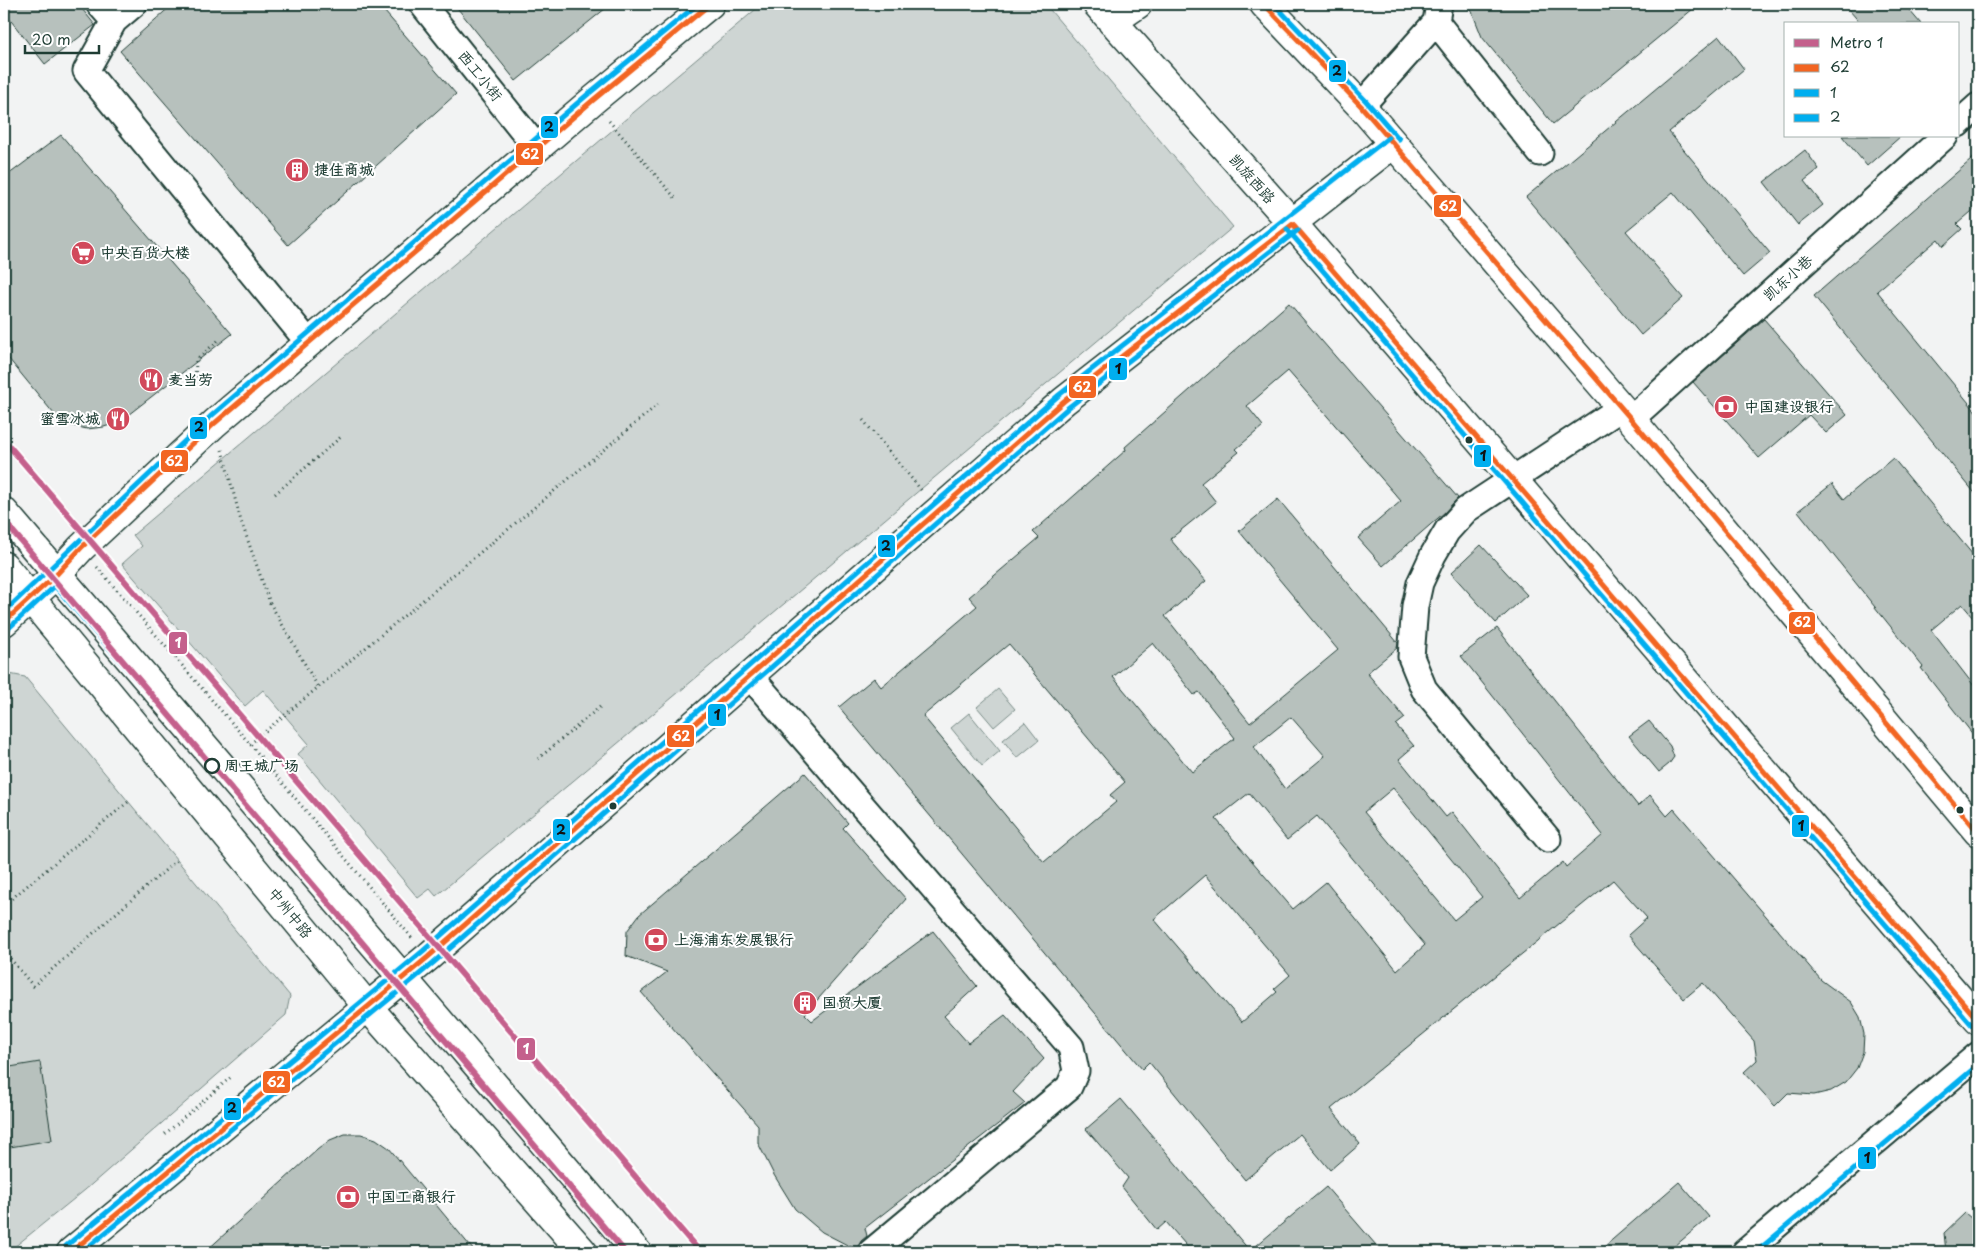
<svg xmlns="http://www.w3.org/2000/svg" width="1982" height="1256" viewBox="0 0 1982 1256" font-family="'Playpen Sans','LXGW WenKai TC',sans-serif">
  <rect width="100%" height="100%" fill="#f2f3f3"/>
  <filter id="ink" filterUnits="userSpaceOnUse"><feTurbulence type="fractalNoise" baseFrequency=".02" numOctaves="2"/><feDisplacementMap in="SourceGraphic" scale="10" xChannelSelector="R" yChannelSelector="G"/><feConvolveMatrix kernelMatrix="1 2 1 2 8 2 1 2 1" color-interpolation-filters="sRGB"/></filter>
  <g filter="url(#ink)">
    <path fill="#ced5d3" stroke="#768984" d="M 762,4 L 1045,4 L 1233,227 L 436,896 L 430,889 L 418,898 L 298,754 L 309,744 L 263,690 L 245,706 L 122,564 L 142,546 L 133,535 Z
      M 4,673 L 25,677 L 290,996 L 286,1015 L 85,1190 L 8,1252 L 4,1252 Z
      M 998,689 L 1015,709 L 994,727 L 977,707 Z
      M 969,713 L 1000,751 L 982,766 L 951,728 Z
      M 1025,722 L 1039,740 L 1017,758 L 1003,740 Z"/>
    <path fill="#b7c1bd" stroke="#1f3d34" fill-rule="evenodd" d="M 4,4 L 78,4 L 95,25 L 45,64 L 4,12 Z
      M 173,4 L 378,4 L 456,94 L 288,245 L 120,51 Z
      M 454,4 L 611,4 L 516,81 Z
      M 1469,4 L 1699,4 L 1553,124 L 1482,37 Z
      M 1844,4 L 1904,4 L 1921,24 L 1861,24 Z
      M 1719,36 L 1744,69 L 1669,132 L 1770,253 L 1743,276 L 1673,192 L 1626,231 L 1683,298 L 1641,335 L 1526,197 Z
      M 61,135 L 232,334 L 119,422 L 104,427 L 87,429 L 69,425 L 54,414 L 4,353 L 4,178 Z
      M 1842,136 L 1901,136 L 1867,166 Z
      M 1805,150 L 1819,169 L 1804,181 L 1823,205 L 1798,225 L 1764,182 Z
      M 1978,154 L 1978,206 L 1957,224 L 1962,229 L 1943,246 L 1938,239 L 1877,291 L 1978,414 L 1978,497 L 1814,296 Z
      M 1289,303 L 1458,498 L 1445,512 L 1383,566 L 1358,538 L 1401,501 L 1288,371 L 1247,406 L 1263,426 L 1236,449 L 1239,452 L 1201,483 L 1216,502 L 1170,539 L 1206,581 L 1165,616 L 1250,723 L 1338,650 L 1239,531 L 1278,499 L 1398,643 L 1397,648 L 1367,673 L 1405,718 L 1396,725 L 1414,746 L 1399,759 L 1446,817 L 1452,812 L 1520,898 L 1563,862 L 1566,867 L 1603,835 L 1461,656 L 1497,628 L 1638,806 L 1650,795 L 1667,816 L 1674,809 L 1821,980 L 1851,1002 L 1860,1017 L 1864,1034 L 1863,1052 L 1857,1068 L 1846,1082 L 1831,1091 L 1814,1095 L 1788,1093 L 1775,1106 L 1744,1072 L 1757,1060 L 1754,1041 L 1703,983 L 1684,999 L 1628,935 L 1647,918 L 1613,880 L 1331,1109 L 1360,1144 L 1330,1170 L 1300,1134 L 1245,1180 L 1149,1062 L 1142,1069 L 839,707 L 874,678 L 881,687 L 977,606 L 969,597 L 1039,538 L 1033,532 L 1126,450 L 1125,447 ZM 1153,643 L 1194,695 L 1199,692 L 1235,738 L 1192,772 L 1113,677 ZM 1009,644 L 1125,782 L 1110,795 L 1116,802 L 1044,862 L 923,716 ZM 1291,717 L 1325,756 L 1285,789 L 1254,747 ZM 1393,788 L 1482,897 L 1454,920 L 1364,812 ZM 1249,793 L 1287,840 L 1317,816 L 1425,945 L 1397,970 L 1326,882 L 1293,909 L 1216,819 ZM 1205,875 L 1290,975 L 1274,989 L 1277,992 L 1242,1022 L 1154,919 Z
      M 1764,319 L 1847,415 L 1826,433 L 1809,415 L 1759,458 L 1693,382 Z
      M 1893,458 L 1978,561 L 1978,623 L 1962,604 L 1931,630 L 1978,691 L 1978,741 L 1921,668 L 1923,667 L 1798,511 L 1832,484 L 1844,499 Z
      M 1481,545 L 1527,595 L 1496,623 L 1451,573 Z
      M 1649,721 L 1670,746 L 1674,757 L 1669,764 L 1659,772 L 1629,736 Z
      M 805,773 L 848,823 L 843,828 L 906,899 L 805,1014 L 812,1021 L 933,931 L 977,986 L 944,1016 L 968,1043 L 1005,1015 L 1044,1059 L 1013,1092 L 1025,1103 L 865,1228 L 867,1236 L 861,1241 L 857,1250 L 822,1232 L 795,1209 L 774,1175 L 758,1143 L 758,1125 L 641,992 L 667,972 L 626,956 L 627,931 L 639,915 Z
      M 40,1062 L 52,1140 L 4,1148 L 4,1068 Z
      M 1121,1099 L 1250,1251 L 1326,1187 L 1382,1252 L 1192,1252 L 1166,1222 L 1157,1230 L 1122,1187 L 1128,1178 L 1086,1129 Z
      M 345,1134 L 361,1134 L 376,1139 L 389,1148 L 475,1252 L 205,1252 L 317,1150 L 330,1140 Z
      M 1679,1182 L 1709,1217 L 1668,1252 L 1598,1252 Z
      M 1965,1213 L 1978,1224 L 1978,1252 L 1946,1252 L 1944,1233 Z"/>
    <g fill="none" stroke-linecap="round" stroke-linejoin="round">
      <g stroke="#1f3d34" stroke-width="29">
        <path id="minor" d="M 99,4 L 114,21 L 86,71 L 309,343
          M 422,4 L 537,148
          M 1439,4 L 1436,22 L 1540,153
          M 114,21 L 134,4
          M 1361,106 L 1436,22
          M 1958,124 L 1978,106
          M 1631,419 L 1945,136
          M 750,676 L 1071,1047 L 1076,1071 L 1069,1087 L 871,1252
          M 1548,839 L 1424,689 L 1411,657 L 1415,606 L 1420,583 L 1433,555 L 1447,531 L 1466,510 L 1621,408
          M 1745,1252 L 1978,1055"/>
      </g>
      <g stroke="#1f3d34" stroke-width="31">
        <path id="major" d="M 1097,4 L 1293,224 L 1978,1020
          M 1264,4 L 1361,106 L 1631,419 L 1978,832
          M 1112,22 L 1138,4
          M 4,512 L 637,1252
          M 4,566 L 367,1006 L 583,1252
          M 4,622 L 56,575 L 81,548 L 215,423 L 592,101 L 710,4
          M 71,1252 L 428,957 L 1064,401 L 1393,144"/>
      </g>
      <path stroke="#1f3d34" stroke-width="3" stroke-dasharray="1 4" stroke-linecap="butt" d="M 609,121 L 677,200
        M 195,382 L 196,360 L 220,339
        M 863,420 L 922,491
        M 222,450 L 241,521 L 270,603 L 318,687
        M 275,494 L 342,436
        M 97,567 L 250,744 L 412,938
        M 250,744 L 661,402
        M 538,759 L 601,706
        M 4,905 L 128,802
        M 4,951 L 33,986 L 177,860
        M 4,982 L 6,980
        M 165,1134 L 231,1077"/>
      <use href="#minor" stroke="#fff" stroke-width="25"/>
      <use href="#major" stroke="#fff" stroke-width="28"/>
      <g stroke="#fff" stroke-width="9">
        <path id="bus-1" d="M 1264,4 L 1361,106 L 1631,419 L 1978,832
          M 1293,224 L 1978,1020
          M 4,622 L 56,575 L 81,548 L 215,423 L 592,101 L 710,4
          M 71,1252 L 428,957 L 1064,401 L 1293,224"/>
      </g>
      <g stroke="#fff" stroke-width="9">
        <path id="bus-2" d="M 1287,229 L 1972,1025
          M 9,628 L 55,586 L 397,982 L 627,1252
          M 82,1252 L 433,963 L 1069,407 L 1298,230
          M 1756,1252 L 1978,1065"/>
      </g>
      <g stroke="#fff" stroke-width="9">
        <path id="bus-3" d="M 1274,4 L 1366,101 L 1399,139
          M 4,612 L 210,417 L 587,95 L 698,4
          M 66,1246 L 423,951 L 1059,395 L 1388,138"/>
      </g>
      <use href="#bus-1" stroke="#f26522" stroke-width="5"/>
      <use href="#bus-2" stroke="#00aeef" stroke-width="5"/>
      <use href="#bus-3" stroke="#00aeef" stroke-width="5"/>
      <g stroke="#fff" stroke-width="10">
        <path id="metro-1" d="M 4,440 L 700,1252
          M 4,521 L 625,1252"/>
      </g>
      <use href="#metro-1" stroke="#c4608c" stroke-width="6"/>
    </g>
  </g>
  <defs>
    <g id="building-disc" transform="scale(1.25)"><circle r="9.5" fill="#d1495b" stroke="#fff"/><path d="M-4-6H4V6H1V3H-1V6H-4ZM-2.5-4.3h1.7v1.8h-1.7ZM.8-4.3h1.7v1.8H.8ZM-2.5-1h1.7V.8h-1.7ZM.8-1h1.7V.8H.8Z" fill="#fff"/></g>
    <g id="supermarket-disc" transform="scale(1.25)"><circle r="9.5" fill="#d1495b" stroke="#fff"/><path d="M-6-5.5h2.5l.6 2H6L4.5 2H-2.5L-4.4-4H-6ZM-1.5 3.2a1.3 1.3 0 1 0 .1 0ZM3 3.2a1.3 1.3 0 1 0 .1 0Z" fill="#fff"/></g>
    <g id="restaurant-disc" transform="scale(1.25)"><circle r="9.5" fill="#d1495b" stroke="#fff"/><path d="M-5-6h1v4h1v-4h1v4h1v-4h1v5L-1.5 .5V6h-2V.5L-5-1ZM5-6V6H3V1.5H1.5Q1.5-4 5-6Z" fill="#fff"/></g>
    <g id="bank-disc" transform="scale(1.25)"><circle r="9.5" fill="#d1495b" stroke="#fff"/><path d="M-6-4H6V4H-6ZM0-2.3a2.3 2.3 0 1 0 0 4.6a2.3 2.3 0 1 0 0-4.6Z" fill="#fff"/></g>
  </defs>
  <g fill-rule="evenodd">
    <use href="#building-disc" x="297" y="170"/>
    <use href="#supermarket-disc" x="83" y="253"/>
    <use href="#restaurant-disc" x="151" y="380"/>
    <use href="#bank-disc" x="1726" y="407"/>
    <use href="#restaurant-disc" x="118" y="419"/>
    <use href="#bank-disc" x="656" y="940"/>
    <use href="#building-disc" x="805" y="1003"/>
    <use href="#bank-disc" x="348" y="1197"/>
  </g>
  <g fill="#1f3d34" stroke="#fff" stroke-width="2">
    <circle cx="1469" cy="440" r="4.5"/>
    <circle cx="613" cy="806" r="4.5"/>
    <circle cx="1960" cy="810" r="4.5"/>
  </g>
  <circle fill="#fff" stroke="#1f3d34" stroke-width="2.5" cx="212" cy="766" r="7"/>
  <g text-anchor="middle" stroke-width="4" stroke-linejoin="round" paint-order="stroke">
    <g font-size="15" fill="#1f3d34" stroke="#fff">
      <text transform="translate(480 76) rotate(51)" y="5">西工小街</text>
      <text transform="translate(1252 179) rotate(48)" y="5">凯旋西路</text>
      <text transform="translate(1788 278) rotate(-42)" y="5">凯东小巷</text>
      <text transform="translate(290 913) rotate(51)" y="5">中州中路</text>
    </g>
    <g font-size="15" font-weight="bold" fill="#1f3d34" stroke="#fff" text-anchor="start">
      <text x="314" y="175">捷佳商城</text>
      <text x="100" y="258">中央百货大楼</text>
      <text x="168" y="385">麦当劳</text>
      <text x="1744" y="412">中国建设银行</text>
      <text x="100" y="424" text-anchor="end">蜜雪冰城</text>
      <text x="674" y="945">上海浦东发展银行</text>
      <text x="822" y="1008">国贸大厦</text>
      <text x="366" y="1202">中国工商银行</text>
    </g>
    <g font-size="15" font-weight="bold" fill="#1f3d34" stroke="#fff" text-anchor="start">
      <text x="224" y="771">周王城广场</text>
    </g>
  </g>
  <g stroke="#fff" stroke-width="2">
    <rect x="1328" y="59" width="19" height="24" rx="5" fill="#00aeef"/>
    <rect x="540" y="115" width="19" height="24" rx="5" fill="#00aeef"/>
    <rect x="515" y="142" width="29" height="24" rx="5" fill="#f26522"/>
    <rect x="1433" y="194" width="29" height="24" rx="5" fill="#f26522"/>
    <rect x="1108" y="357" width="20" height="24" rx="5" fill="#00aeef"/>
    <rect x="1068" y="375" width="29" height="24" rx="5" fill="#f26522"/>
    <rect x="189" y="416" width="19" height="24" rx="5" fill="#00aeef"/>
    <rect x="1473" y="444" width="19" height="24" rx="5" fill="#00aeef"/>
    <rect x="160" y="449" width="29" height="24" rx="5" fill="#f26522"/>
    <rect x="877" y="534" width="19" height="24" rx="5" fill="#00aeef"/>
    <rect x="1788" y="611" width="28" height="24" rx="5" fill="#f26522"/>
    <rect x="168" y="631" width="20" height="24" rx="5" fill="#c4608c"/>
    <rect x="707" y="703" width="20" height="24" rx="5" fill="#00aeef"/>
    <rect x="666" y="724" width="29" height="24" rx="5" fill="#f26522"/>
    <rect x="1791" y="814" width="19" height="24" rx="5" fill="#00aeef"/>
    <rect x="552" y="818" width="19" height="24" rx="5" fill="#00aeef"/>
    <rect x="516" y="1037" width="20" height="24" rx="5" fill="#c4608c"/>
    <rect x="262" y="1070" width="29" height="24" rx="5" fill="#f26522"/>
    <rect x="223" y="1097" width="19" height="24" rx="5" fill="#00aeef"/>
    <rect x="1857" y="1146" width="20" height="24" rx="5" fill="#00aeef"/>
  </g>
  <g font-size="14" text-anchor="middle" font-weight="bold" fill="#fff">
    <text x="530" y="159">62</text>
    <text x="1448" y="211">62</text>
    <text x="1082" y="392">62</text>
    <text x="174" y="466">62</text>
    <text x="1802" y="627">62</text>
    <text x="178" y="648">1</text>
    <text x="681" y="741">62</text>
    <text x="526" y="1054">1</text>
    <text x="276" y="1087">62</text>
  </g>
  <g font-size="14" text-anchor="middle" font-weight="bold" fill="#111">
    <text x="1337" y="76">2</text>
    <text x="549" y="132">2</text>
    <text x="1118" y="374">1</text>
    <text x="199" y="432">2</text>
    <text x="1483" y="461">1</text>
    <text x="886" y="551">2</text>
    <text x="717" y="720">1</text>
    <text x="1801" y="831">1</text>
    <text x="561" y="835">2</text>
    <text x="232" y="1113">2</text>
    <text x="1867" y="1163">1</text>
  </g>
  <rect width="1982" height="1256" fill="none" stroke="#fff" stroke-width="20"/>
  <rect x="10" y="10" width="1962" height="1236" fill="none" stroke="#1f3d34" stroke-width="2" filter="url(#ink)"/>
  <rect x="1784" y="22" width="175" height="115" fill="#ffffff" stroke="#a5b1ae"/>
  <rect x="1794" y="39" width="25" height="8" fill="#c4608c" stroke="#a5b1ae"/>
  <text x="1830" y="48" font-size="15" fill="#1f3d34">Metro 1</text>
  <rect x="1794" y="64" width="25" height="8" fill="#f26522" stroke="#a5b1ae"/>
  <text x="1830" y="72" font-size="15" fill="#1f3d34">62</text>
  <rect x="1794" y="89" width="25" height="8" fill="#00aeef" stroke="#a5b1ae"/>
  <text x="1830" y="98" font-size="15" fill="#1f3d34">1</text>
  <rect x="1794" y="114" width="25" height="8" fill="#00aeef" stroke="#a5b1ae"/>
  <text x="1830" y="122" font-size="15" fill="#1f3d34">2</text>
  <path d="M25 45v8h74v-8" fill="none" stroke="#1f3d34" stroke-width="2.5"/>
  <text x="32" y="45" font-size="15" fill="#1f3d34" stroke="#ffffff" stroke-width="4" paint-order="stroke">20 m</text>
</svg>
